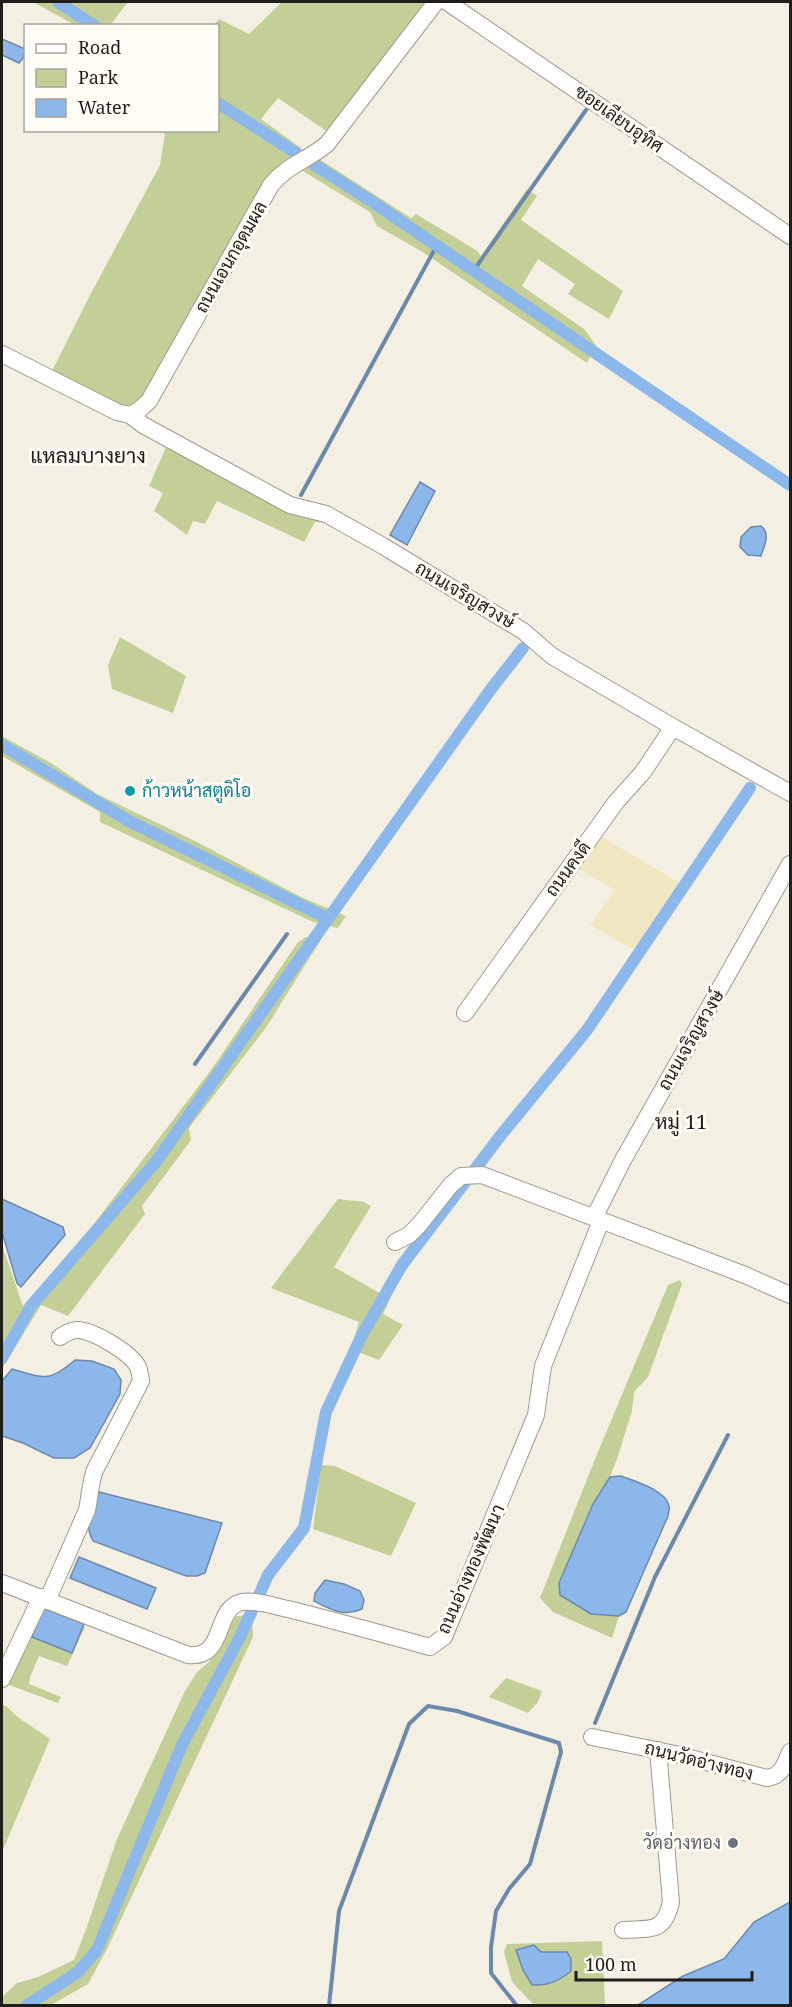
<svg xmlns="http://www.w3.org/2000/svg" width="792" height="2007" viewBox="0 0 792 2007" font-family="'Noto Serif',Sarabun,serif">
  <rect width="100%" height="100%" fill="#f3f0e3"/>
  <path fill="#c3cf96" d="M 33,2 L 128,2 L 111,24 L 113,25 L 75,25 Z
    M 282,2 L 428,2 L 328,132 L 278,98 L 261,119 L 301,148 L 273,174 L 253,199 L 149,388 L 136,405 L 127,407 L 112,401 L 52,371 L 89,297 L 160,165 L 165,134 L 158,131 L 218,130 L 218,26 L 214,25 L 219,19 L 249,34 Z
    M 316,157 L 411,218 L 416,214 L 476,250 L 481,256 L 527,189 L 537,196 L 521,220 L 623,291 L 609,319 L 568,294 L 575,284 L 538,259 L 522,286 L 584,329 L 596,345 L 587,363 L 421,251 L 377,226 L 370,212 L 298,168 Z
    M 168,443 L 331,523 L 315,522 L 304,542 L 217,501 L 205,524 L 193,521 L 187,535 L 154,511 L 163,493 L 149,486 Z
    M 120,637 L 186,676 L 173,713 L 112,689 L 108,665 Z
    M 2,736 L 51,763 L 97,794 L 197,842 L 301,897 L 346,916 L 338,928 L 313,922 L 100,822 L 100,812 L 2,756 Z
    M 306,937 L 322,938 L 267,1026 L 189,1128 L 191,1140 L 142,1206 L 145,1214 L 68,1316 L 41,1305 L 2,1369 L 2,1245 L 23,1306 L 93,1225 L 211,1070 L 298,942 Z
    M 338,1199 L 364,1202 L 371,1206 L 334,1267 L 390,1299 L 383,1314 L 403,1325 L 379,1360 L 351,1349 L 359,1322 L 271,1288 Z
    M 680,1280 L 682,1284 L 648,1377 L 634,1392 L 632,1411 L 617,1459 L 610,1477 L 593,1504 L 560,1595 L 591,1614 L 619,1616 L 612,1638 L 553,1612 L 540,1598 L 595,1459 L 668,1285 Z
    M 321,1465 L 335,1466 L 416,1503 L 391,1556 L 313,1529 Z
    M 40,1605 L 85,1627 L 67,1666 L 39,1656 L 30,1677 L 29,1684 L 61,1697 L 58,1703 L 4,1683 Z
    M 252,1615 L 253,1637 L 107,1949 L 88,1984 L 51,2005 L 2,2006 L 2,1997 L 17,1983 L 38,1977 L 74,1960 L 85,1932 L 117,1839 L 184,1693 L 197,1672 L 210,1661 L 236,1616 Z
    M 506,1678 L 542,1691 L 538,1702 L 528,1713 L 489,1697 Z
    M 2,1705 L 6,1706 L 19,1718 L 50,1739 L 2,1852 Z
    M 602,1941 L 605,2005 L 534,2005 L 512,1982 L 504,1952 L 507,1944 Z"/>
  <path fill="#f0e6c1" d="M 590,830 L 687,887 L 643,955 L 590,925 L 615,890 L 566,862 Z"/>
  <path fill="#8cb7ea" stroke="#6c89ac" stroke-width="1.5" d="M 2,39 L 25,49 L 23,58 L 19,63 L 2,55 Z
    M 420,482 L 435,491 L 407,545 L 390,535 Z
    M 761,526 C 771,534 764,546 761,556 L 748,555 L 740,547 L 741,537 L 751,527 Z
    M 2,1199 L 63,1227 L 65,1235 L 21,1287 L 17,1283 L 2,1232 Z
    M 75,1360 L 92,1361 L 114,1369 L 121,1380 L 120,1394 L 90,1448 L 74,1458 L 54,1458 L 23,1443 L 2,1436 L 2,1381 L 12,1369 C 44,1378 48,1383 75,1360 Z
    M 621,1476 C 634,1481 666,1490 669,1506 C 670,1510 668,1513 668,1516 L 626,1612 L 619,1616 L 591,1614 L 560,1595 L 559,1583 L 593,1504 L 610,1477 Z
    M 99,1492 L 222,1523 L 205,1573 L 197,1576 L 186,1576 L 93,1541 C 83,1523 92,1510 99,1492 Z
    M 79,1557 L 156,1588 L 147,1609 L 70,1578 Z
    M 325,1580 L 344,1584 L 360,1591 L 364,1600 L 362,1609 C 344,1617 331,1610 314,1601 L 315,1593 Z
    M 43,1608 L 84,1624 L 72,1653 L 32,1637 Z
    M 790,1902 L 790,2005 L 638,2005 L 683,1976 L 724,1959 L 754,1922 Z
    M 534,1945 L 541,1952 L 567,1952 L 571,1959 L 571,1971 C 559,1981 548,1986 532,1985 L 523,1970 L 516,1950 Z"/>
  <g fill="none" stroke-linecap="round" stroke-linejoin="round">
    <path stroke="#6c89ac" stroke-width="4" d="M 474,270 L 586,110
      M 301,495 L 437,245
      M 195,1064 L 287,934
      M 595,1723 L 655,1577 L 728,1435
      M 329,2006 L 339,1911 L 409,1724 L 428,1706 L 457,1711 L 559,1743 L 561,1752 L 530,1864 L 509,1889 L 496,1911 L 491,1947 L 491,1973 L 517,2006"/>
    <path stroke="#8cb7ea" stroke-width="12" d="M 58,2 L 95,26
      M 218,103 L 371,201 L 790,485
      M 2,745 L 129,821 L 327,918
      M 2,1358 L 31,1306 L 155,1163 L 491,689 L 523,648
      M 26,2006 L 78,1972 L 97,1950 L 182,1745 L 240,1637 L 268,1575 L 304,1528 L 326,1412 L 362,1335 L 402,1265 L 501,1135 L 587,1030 L 750,788"/>
    <g stroke="#9e9b8f" stroke-width="18">
      <path id="minor" d="M 447,2 L 790,236
        M 2,354 L 117,412 L 130,415 L 139,410 L 149,401 L 271,185 C 287,165 308,160 327,144 L 436,2
        M 130,415 L 143,425 L 290,505 L 326,514 L 383,546 L 523,631 L 552,656 L 673,727 L 790,793
        M 465,1013 L 616,802 L 643,772 L 673,727
        M 594,1218 L 623,1160 L 790,864
        M 395,1242 L 409,1235 L 419,1225 L 450,1186 L 461,1176 L 482,1175 L 745,1275 L 790,1295
        M 2,1583 L 188,1655 C 227,1659 213,1608 242,1602 C 256,1600 274,1606 288,1609 C 336,1621 383,1634 430,1647 L 444,1637 L 536,1415 L 543,1366 L 601,1221
        M 47,1601 L 87,1510 C 90,1496 90,1483 95,1470 L 141,1381 C 140,1376 140,1371 138,1367 C 131,1353 93,1330 77,1330 C 70,1330 65,1334 60,1337
        M 2,1679 L 41,1597
        M 592,1737 L 675,1754 L 767,1778 C 782,1776 785,1764 790,1752
        M 623,1930 C 650,1928 664,1934 671,1902 L 658,1750"/>
    </g>
    <use href="#minor" stroke="#fff" stroke-width="16"/>
  </g>
  <circle fill="#0f9aa8" stroke="#fffdf5" stroke-width="2" cx="130" cy="791" r="6"/>
  <circle fill="#6b7280" stroke="#fffdf5" stroke-width="2" cx="733" cy="1843" r="6"/>
  <g text-anchor="middle" stroke-width="6" stroke-linejoin="round" paint-order="stroke">
    <g font-size="18" fill="#201e1a" stroke="#fffdf5">
      <text transform="translate(619 119) rotate(35)" y="6">ซอยเลียบอุทิศ</text>
      <text transform="translate(231 257) rotate(-60)" y="6">ถนนเอนกอุดมผล</text>
      <text transform="translate(465 595) rotate(31)" y="6">ถนนเจริญสวงษ์</text>
      <text transform="translate(568 869) rotate(-54)" y="6">ถนนคงดี</text>
      <text transform="translate(691 1040) rotate(-60)" y="6">ถนนเจริญสวงษ์</text>
      <text transform="translate(471 1569) rotate(-66)" y="6">ถนนอ่างทองพัฒนา</text>
      <text transform="translate(699 1761) rotate(14)" y="6">ถนนวัดอ่างทอง</text>
    </g>
    <g font-size="18" fill="#0d838f" stroke="#fffdf5" text-anchor="start">
      <text x="142" y="797">ก้าวหน้าสตูดิโอ</text>
    </g>
    <g font-size="18" fill="#5b616d" stroke="#fffdf5" text-anchor="end">
      <text x="721" y="1849">วัดอ่างทอง</text>
    </g>
    <g font-size="20" fill="#201e1a" stroke="#fffdf5">
      <text x="681" y="1129">หมู่ 11</text>
    </g>
    <g font-size="21" fill="#201e1a" stroke="#fffdf5">
      <text x="88" y="463">แหลมบางยาง</text>
    </g>
  </g>
  <rect width="792" height="2007" fill="none" stroke="#201e1a" stroke-width="6"/>
  <rect x="24" y="24" width="195" height="108" fill="#fffdf5" stroke="#a6a49d" stroke-width="1.5"/>
  <rect x="36" y="44" width="30" height="9" fill="#ffffff" stroke="#a6a49d" stroke-width="1.5"/>
  <text x="78" y="54" font-size="18" fill="#201e1a">Road</text>
  <rect x="36" y="69" width="30" height="18" fill="#c3cf96" stroke="#a6a49d" stroke-width="1.5"/>
  <text x="78" y="84" font-size="18" fill="#201e1a">Park</text>
  <rect x="36" y="99" width="30" height="18" fill="#8cb7ea" stroke="#a6a49d" stroke-width="1.5"/>
  <text x="78" y="114" font-size="18" fill="#201e1a">Water</text>
  <path d="M576 1971v9h176v-9" fill="none" stroke="#201e1a" stroke-width="3"/>
  <text x="585" y="1971" font-size="18" fill="#201e1a" stroke="#fffdf5" stroke-width="4.5" paint-order="stroke">100 m</text>
</svg>
